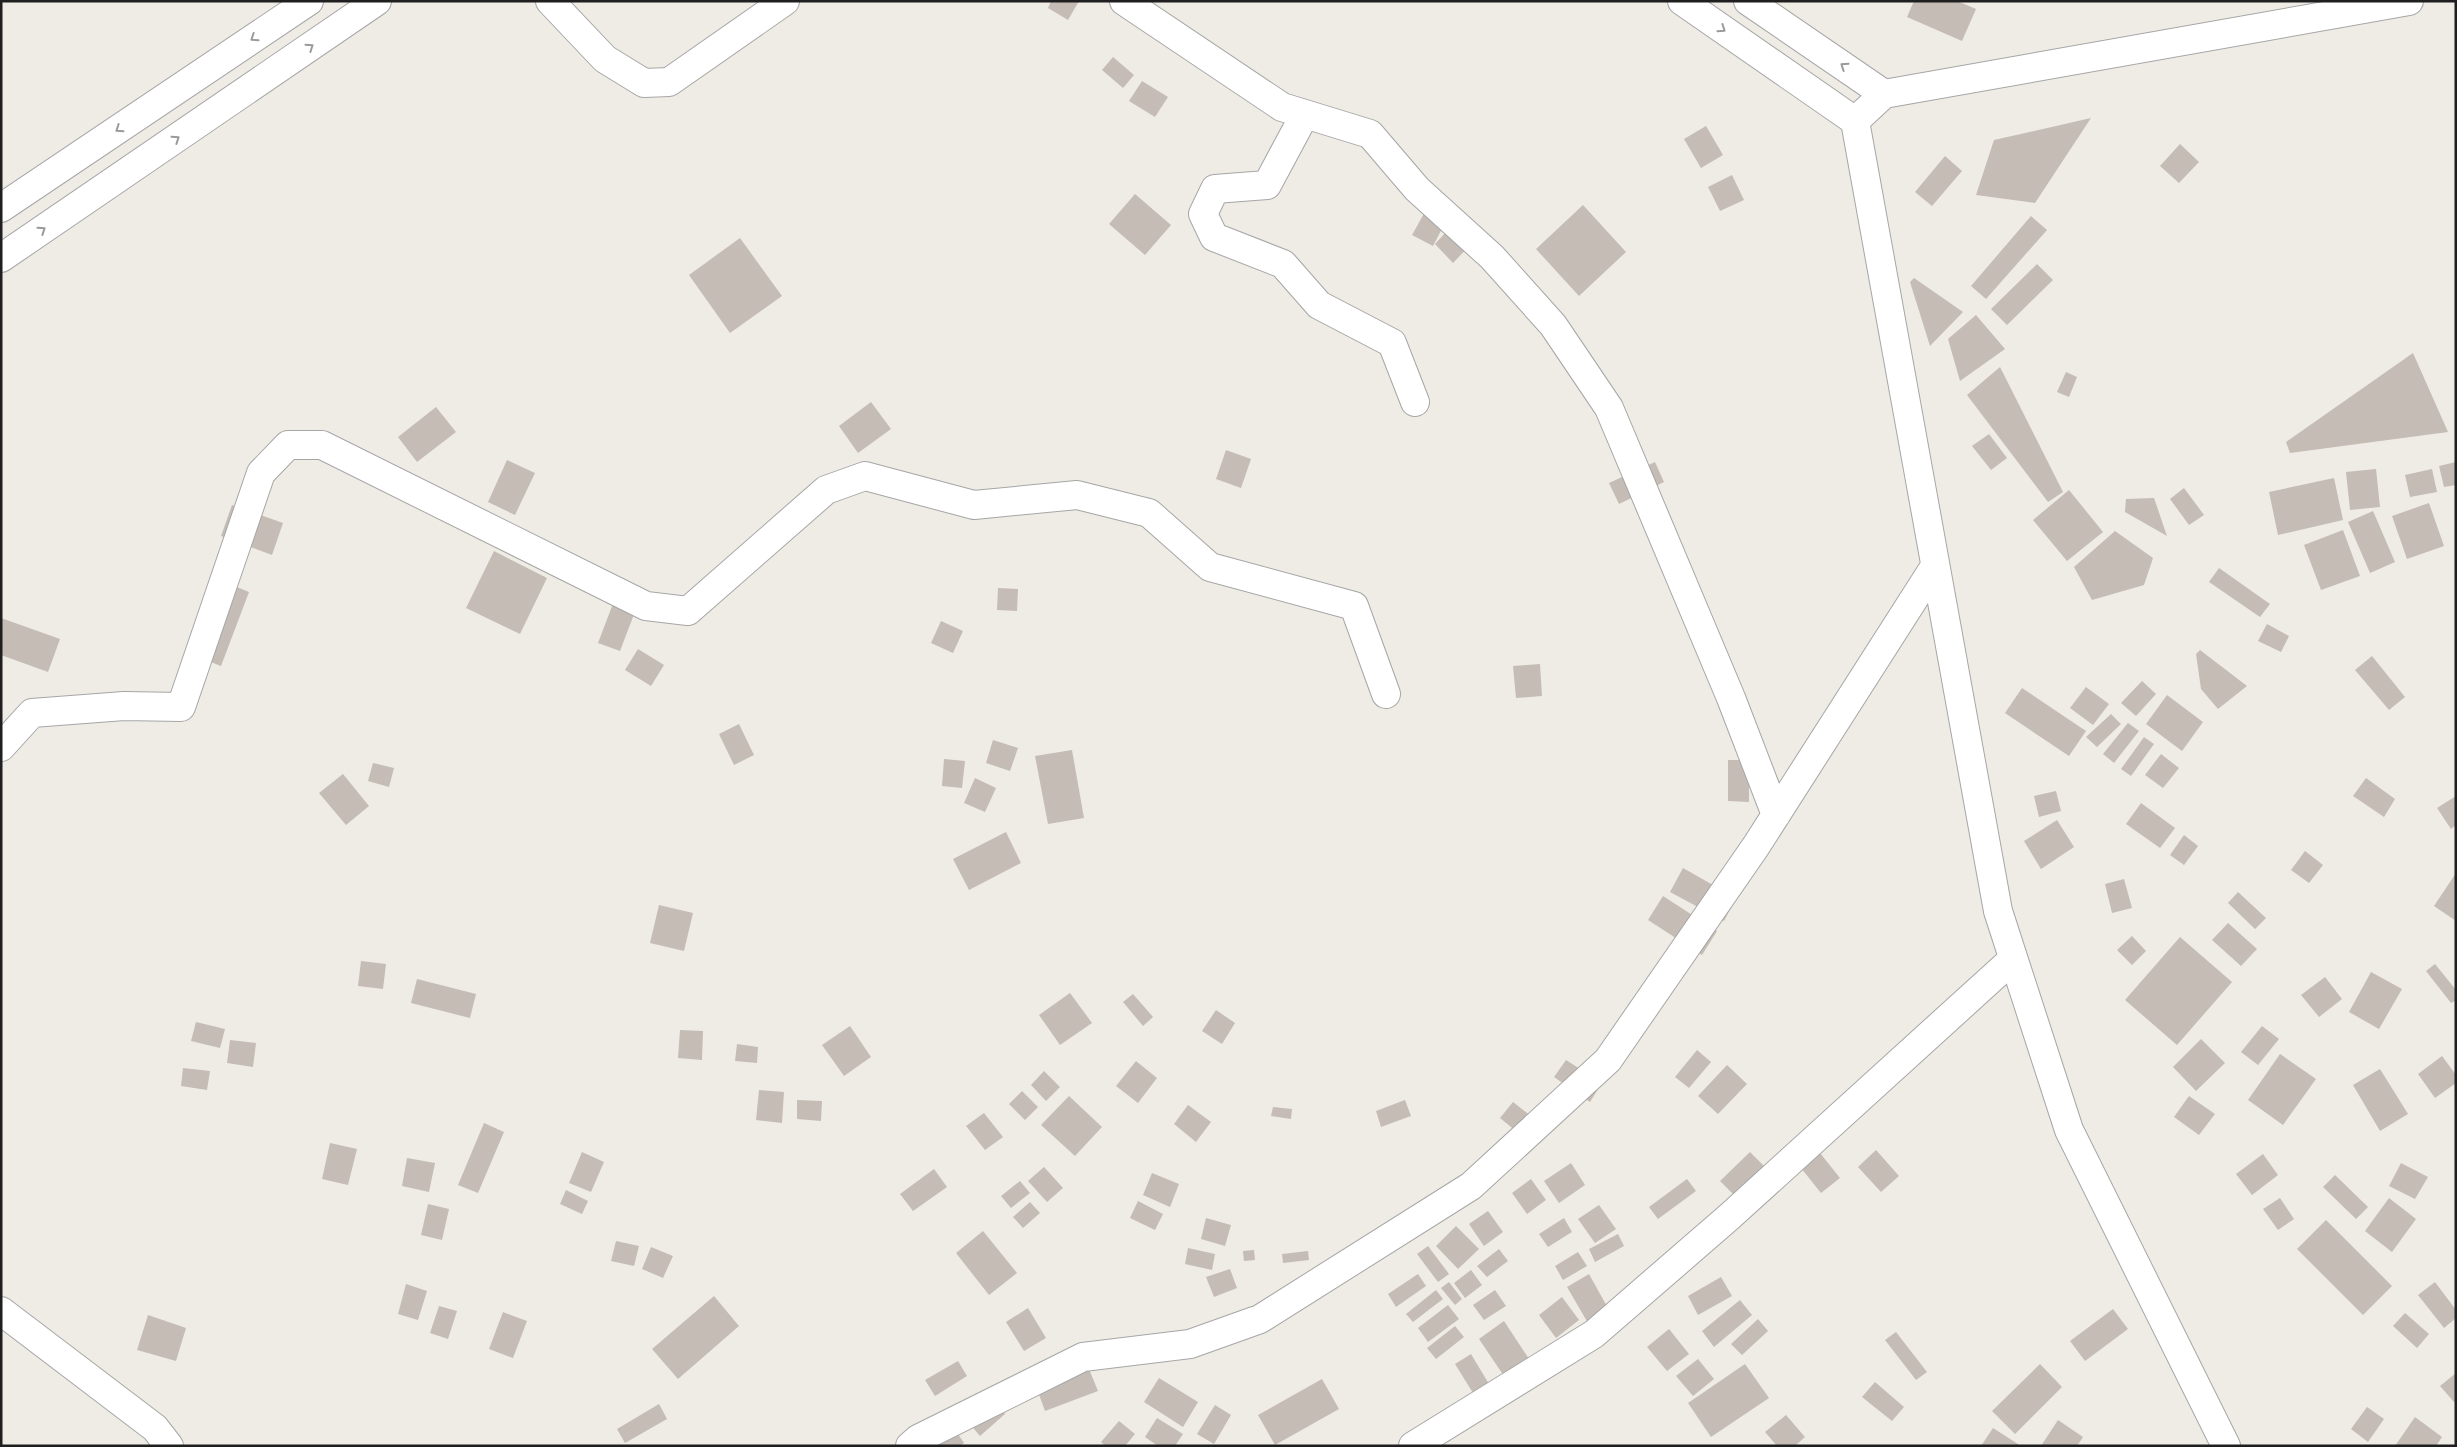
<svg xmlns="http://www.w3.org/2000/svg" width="2457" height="1447" viewBox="0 0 2457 1447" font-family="Quicksand,sans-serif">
  <rect width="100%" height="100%" fill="#efece5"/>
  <path fill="#c4bcb5" d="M 1051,1 L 1079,1 L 1068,20 L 1048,8 Z
    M 1914,1 L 1957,1 L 1976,9 L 1962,41 L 1907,17 Z
    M 1113,57 L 1134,75 L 1123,88 L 1102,70 Z
    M 1142,81 L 1168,97 L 1155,117 L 1129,101 Z
    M 2091,118 L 2035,203 L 1976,195 L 1994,140 Z
    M 1706,126 L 1723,155 L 1701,168 L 1684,139 Z
    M 2180,144 L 2199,162 L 2179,183 L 2160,166 Z
    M 1945,156 L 1962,171 L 1932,206 L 1915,192 Z
    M 1732,175 L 1744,200 L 1720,211 L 1708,187 Z
    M 1135,194 L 1171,225 L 1145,255 L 1109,224 Z
    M 1583,205 L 1626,252 L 1579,296 L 1536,249 Z
    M 1426,210 L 1446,221 L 1433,246 L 1412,235 Z
    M 2031,216 L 2047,230 L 1986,299 L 1971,286 Z
    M 1457,220 L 1476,239 L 1453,263 L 1435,244 Z
    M 740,238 L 782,296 L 730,333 L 689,275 Z
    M 2037,264 L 2053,280 L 2007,325 L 1991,309 Z
    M 1914,278 L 1963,312 L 1930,346 L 1910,282 Z
    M 1976,315 L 2005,349 L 1960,381 L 1948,339 Z
    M 2413,353 L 2448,432 L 2290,453 L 2286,442 Z
    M 2000,367 L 2063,492 L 2048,502 L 1967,395 Z
    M 2066,372 L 2077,377 L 2069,397 L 2057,392 Z
    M 871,402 L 891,429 L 858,453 L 839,426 Z
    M 436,407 L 456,432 L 417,462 L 398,437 Z
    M 1989,434 L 2007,458 L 1991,470 L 1972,446 Z
    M 1226,450 L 1251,459 L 1241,488 L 1216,479 Z
    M 507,460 L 535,473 L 515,515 L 488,502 Z
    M 1655,462 L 1664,482 L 1619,504 L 1609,483 Z
    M 2456,462 L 2456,485 L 2444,487 L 2439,466 Z
    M 2376,469 L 2380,507 L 2350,510 L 2346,472 Z
    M 2432,469 L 2437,492 L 2410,497 L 2405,475 Z
    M 2334,478 L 2343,520 L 2278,535 L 2269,492 Z
    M 2184,488 L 2204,515 L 2189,525 L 2170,499 Z
    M 2069,490 L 2103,532 L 2067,561 L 2033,520 Z
    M 2154,498 L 2167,536 L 2125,512 L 2126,499 Z
    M 2429,503 L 2444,546 L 2407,559 L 2392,516 Z
    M 232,505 L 283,523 L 272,555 L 221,536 Z
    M 2373,511 L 2395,562 L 2370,573 L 2348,522 Z
    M 2343,530 L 2360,576 L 2321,590 L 2304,545 Z
    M 2115,531 L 2153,558 L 2144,585 L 2092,600 L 2074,567 Z
    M 494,551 L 547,578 L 520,634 L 466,608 Z
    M 2219,568 L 2270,604 L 2260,617 L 2209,582 Z
    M 217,579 L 249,592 L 221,666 L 188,653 Z
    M 998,588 L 1018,589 L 1017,611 L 997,610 Z
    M 614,601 L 636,609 L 620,651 L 598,643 Z
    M 1,618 L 60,639 L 48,672 L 1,655 Z
    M 941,621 L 963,631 L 953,653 L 931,643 Z
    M 2267,624 L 2289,636 L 2281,652 L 2258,641 Z
    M 638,649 L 664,665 L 651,686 L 625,670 Z
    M 2200,650 L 2247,686 L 2218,709 L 2201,689 L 2196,654 Z
    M 2372,656 L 2405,697 L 2389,710 L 2355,670 Z
    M 1540,664 L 1542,696 L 1516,698 L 1513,666 Z
    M 2142,681 L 2156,694 L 2136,716 L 2121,703 Z
    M 2086,687 L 2109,704 L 2093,725 L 2070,708 Z
    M 2022,688 L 2086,731 L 2069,756 L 2005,713 Z
    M 2167,695 L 2203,722 L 2182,751 L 2146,724 Z
    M 2111,714 L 2121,724 L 2097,747 L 2086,737 Z
    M 2128,723 L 2139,731 L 2114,763 L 2103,754 Z
    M 739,724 L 754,755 L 734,765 L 719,734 Z
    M 2144,737 L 2154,744 L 2131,776 L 2121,769 Z
    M 993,740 L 1018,748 L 1010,771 L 986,763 Z
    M 1072,750 L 1084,818 L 1048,824 L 1035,756 Z
    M 2161,754 L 2179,768 L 2163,788 L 2145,775 Z
    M 944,759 L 965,761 L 962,788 L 942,786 Z
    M 1728,760 L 1749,760 L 1749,802 L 1728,801 Z
    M 373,763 L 394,768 L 389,787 L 368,781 Z
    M 343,774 L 369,806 L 346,825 L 319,793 Z
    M 975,778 L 996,788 L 985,812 L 964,803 Z
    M 2366,778 L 2395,799 L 2384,817 L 2353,796 Z
    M 2056,791 L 2061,811 L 2039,817 L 2034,796 Z
    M 2456,796 L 2456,825 L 2451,829 L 2437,808 Z
    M 2141,803 L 2175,828 L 2160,848 L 2126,824 Z
    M 2057,820 L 2074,847 L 2041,869 L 2024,841 Z
    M 1006,832 L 1021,863 L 969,890 L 953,859 Z
    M 2184,835 L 2198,846 L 2184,865 L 2170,855 Z
    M 2305,851 L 2323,865 L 2309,883 L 2291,870 Z
    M 1683,868 L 1736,898 L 1724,921 L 1670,892 Z
    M 2456,873 L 2456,921 L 2434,906 Z
    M 2124,879 L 2132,908 L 2112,913 L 2105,884 Z
    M 2238,892 L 2266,918 L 2255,929 L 2228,903 Z
    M 1663,896 L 1717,931 L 1702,955 L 1648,920 Z
    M 659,905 L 693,913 L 684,951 L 650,943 Z
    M 2228,923 L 2257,949 L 2241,966 L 2212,940 Z
    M 2132,936 L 2146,951 L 2132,965 L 2117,950 Z
    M 2180,937 L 2232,982 L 2177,1045 L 2125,1000 Z
    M 361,961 L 386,964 L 383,989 L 358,986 Z
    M 2435,964 L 2456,990 L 2456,1000 L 2451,1003 L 2426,971 Z
    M 2371,972 L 2402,989 L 2379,1029 L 2349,1012 Z
    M 2325,977 L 2342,999 L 2319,1017 L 2301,995 Z
    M 417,979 L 476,994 L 470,1018 L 411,1003 Z
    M 1070,993 L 1092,1023 L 1060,1045 L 1039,1015 Z
    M 1133,994 L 1153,1017 L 1143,1026 L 1123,1002 Z
    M 1216,1010 L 1235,1023 L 1222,1044 L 1202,1031 Z
    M 196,1022 L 225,1029 L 220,1048 L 191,1041 Z
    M 850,1026 L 871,1057 L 844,1076 L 822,1045 Z
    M 2262,1026 L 2279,1039 L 2258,1065 L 2241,1052 Z
    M 680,1030 L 703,1031 L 702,1060 L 678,1058 Z
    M 2201,1039 L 2225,1063 L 2196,1091 L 2173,1067 Z
    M 230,1040 L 256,1043 L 253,1067 L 227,1063 Z
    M 737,1044 L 758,1047 L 757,1063 L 735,1061 Z
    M 1697,1050 L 1711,1062 L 1689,1088 L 1675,1077 Z
    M 2280,1054 L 2316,1079 L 2283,1125 L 2248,1100 Z
    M 2442,1056 L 2456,1075 L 2456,1083 L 2435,1098 L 2418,1074 Z
    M 1566,1060 L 1602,1083 L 1590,1102 L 1554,1077 Z
    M 1136,1061 L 1157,1078 L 1138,1103 L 1116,1086 Z
    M 1727,1065 L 1747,1084 L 1718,1114 L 1698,1096 Z
    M 183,1068 L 210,1071 L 207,1090 L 181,1086 Z
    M 2380,1069 L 2408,1114 L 2380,1131 L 2353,1085 Z
    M 1044,1071 L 1060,1087 L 1046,1101 L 1031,1085 Z
    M 759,1090 L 784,1092 L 782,1123 L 756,1120 Z
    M 1022,1091 L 1038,1107 L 1025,1120 L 1009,1104 Z
    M 1069,1096 L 1102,1127 L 1075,1156 L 1041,1125 Z
    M 2189,1096 L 2215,1114 L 2199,1135 L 2174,1117 Z
    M 797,1100 L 822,1101 L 821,1121 L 797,1119 Z
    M 1405,1100 L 1411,1116 L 1381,1127 L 1376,1111 Z
    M 1513,1102 L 1536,1120 L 1522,1136 L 1500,1118 Z
    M 1188,1105 L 1211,1122 L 1196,1142 L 1174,1124 Z
    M 1273,1107 L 1292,1109 L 1291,1119 L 1271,1116 Z
    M 984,1113 L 1003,1137 L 985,1150 L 966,1126 Z
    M 484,1123 L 504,1132 L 478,1193 L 458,1185 Z
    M 330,1143 L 357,1149 L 348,1185 L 322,1179 Z
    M 1876,1150 L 1899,1176 L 1881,1192 L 1858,1167 Z
    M 582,1152 L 604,1162 L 591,1192 L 569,1183 Z
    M 1750,1152 L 1776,1178 L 1746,1207 L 1720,1181 Z
    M 1820,1153 L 1840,1178 L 1821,1193 L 1801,1168 Z
    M 2263,1154 L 2278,1175 L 2252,1195 L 2236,1174 Z
    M 407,1158 L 435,1163 L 429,1192 L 402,1186 Z
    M 1571,1163 L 1585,1185 L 1559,1203 L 1544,1181 Z
    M 2401,1163 L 2428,1177 L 2415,1199 L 2389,1186 Z
    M 1044,1167 L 1063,1188 L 1047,1202 L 1028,1181 Z
    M 934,1169 L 947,1187 L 913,1211 L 900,1194 Z
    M 1152,1173 L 1179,1184 L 1170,1207 L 1143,1195 Z
    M 2335,1175 L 2368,1207 L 2356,1219 L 2323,1187 Z
    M 1531,1179 L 1546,1200 L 1527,1214 L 1512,1193 Z
    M 1687,1179 L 1696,1191 L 1658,1219 L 1649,1207 Z
    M 1020,1181 L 1030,1193 L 1011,1208 L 1001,1196 Z
    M 566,1190 L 588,1201 L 582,1214 L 560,1204 Z
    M 2280,1198 L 2294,1219 L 2278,1230 L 2263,1209 Z
    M 2389,1198 L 2416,1219 L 2392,1252 L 2365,1231 Z
    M 1138,1201 L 1163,1214 L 1155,1230 L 1130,1218 Z
    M 1030,1202 L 1040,1213 L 1023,1228 L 1013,1217 Z
    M 428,1204 L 449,1209 L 442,1240 L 421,1235 Z
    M 1599,1205 L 1616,1229 L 1595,1243 L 1578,1219 Z
    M 1488,1211 L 1503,1232 L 1484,1246 L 1469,1224 Z
    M 1206,1218 L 1231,1225 L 1225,1246 L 1201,1239 Z
    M 1564,1218 L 1572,1232 L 1548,1247 L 1539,1234 Z
    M 2326,1220 L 2392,1286 L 2363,1315 L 2297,1249 Z
    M 1456,1226 L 1479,1249 L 1458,1269 L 1436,1246 Z
    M 983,1231 L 1017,1273 L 989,1295 L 956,1253 Z
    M 1618,1234 L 1624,1246 L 1595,1262 L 1589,1249 Z
    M 616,1241 L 639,1246 L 634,1266 L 611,1261 Z
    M 1428,1246 L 1449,1274 L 1438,1282 L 1417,1254 Z
    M 651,1247 L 673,1256 L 663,1278 L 642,1269 Z
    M 1188,1248 L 1215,1254 L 1212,1270 L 1185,1264 Z
    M 1499,1249 L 1508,1261 L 1487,1277 L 1477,1266 Z
    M 1254,1250 L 1255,1260 L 1244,1261 L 1243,1251 Z
    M 1308,1251 L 1309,1260 L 1283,1263 L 1282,1254 Z
    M 1578,1252 L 1587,1266 L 1563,1280 L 1555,1266 Z
    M 1230,1269 L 1237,1288 L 1214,1297 L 1206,1277 Z
    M 1471,1270 L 1482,1285 L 1465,1298 L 1454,1283 Z
    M 1418,1274 L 1426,1286 L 1396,1307 L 1388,1294 Z
    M 1589,1274 L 1609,1310 L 1588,1323 L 1567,1287 Z
    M 1721,1277 L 1732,1296 L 1698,1315 L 1688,1296 Z
    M 1449,1282 L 1462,1299 L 1455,1305 L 1441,1288 Z
    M 2435,1282 L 2456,1310 L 2456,1318 L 2444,1328 L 2418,1295 Z
    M 406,1284 L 427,1291 L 418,1320 L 398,1314 Z
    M 1436,1290 L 1443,1299 L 1413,1322 L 1406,1314 Z
    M 1495,1290 L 1506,1306 L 1484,1320 L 1473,1305 Z
    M 714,1296 L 739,1326 L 678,1379 L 652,1349 Z
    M 1562,1297 L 1579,1320 L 1556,1338 L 1539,1315 Z
    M 1740,1300 L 1752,1315 L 1714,1347 L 1702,1331 Z
    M 1448,1305 L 1459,1319 L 1428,1342 L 1418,1328 Z
    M 439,1306 L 457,1311 L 448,1339 L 430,1333 Z
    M 1028,1308 L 1046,1338 L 1024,1351 L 1006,1322 Z
    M 2113,1309 L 2128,1329 L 2085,1361 L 2070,1341 Z
    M 503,1312 L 527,1321 L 513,1358 L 489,1349 Z
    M 2405,1313 L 2429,1334 L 2417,1348 L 2393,1326 Z
    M 148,1315 L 186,1328 L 176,1361 L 137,1350 Z
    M 1758,1319 L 1768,1331 L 1742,1355 L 1731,1344 Z
    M 1504,1321 L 1531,1362 L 1506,1379 L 1479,1339 Z
    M 1455,1326 L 1464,1337 L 1436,1359 L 1427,1348 Z
    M 1669,1329 L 1689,1354 L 1667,1371 L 1647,1347 Z
    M 1896,1332 L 1927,1372 L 1916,1380 L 1885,1340 Z
    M 1471,1354 L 1489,1384 L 1473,1393 L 1455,1364 Z
    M 1698,1359 L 1714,1379 L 1693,1396 L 1676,1376 Z
    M 958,1361 L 967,1376 L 935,1396 L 925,1380 Z
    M 1745,1364 L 1769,1398 L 1711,1437 L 1688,1403 Z
    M 2040,1364 L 2062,1387 L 2015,1434 L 1992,1411 Z
    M 1089,1369 L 1098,1391 L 1045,1411 L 1037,1389 Z
    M 2456,1373 L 2456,1400 L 2454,1402 L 2440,1386 Z
    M 1159,1378 L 1198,1402 L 1183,1427 L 1144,1402 Z
    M 1322,1379 L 1339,1409 L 1275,1445 L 1258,1415 Z
    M 1875,1382 L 1904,1407 L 1892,1421 L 1862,1397 Z
    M 994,1401 L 1005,1414 L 980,1436 L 969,1423 Z
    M 659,1404 L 667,1419 L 625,1443 L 617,1429 Z
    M 1215,1405 L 1231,1415 L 1214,1444 L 1197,1434 Z
    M 2367,1407 L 2384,1419 L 2368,1442 L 2351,1429 Z
    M 1786,1415 L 1805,1437 L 1795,1446 L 1777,1446 L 1765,1432 Z
    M 2415,1417 L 2442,1437 L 2436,1446 L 2395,1446 Z
    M 1157,1418 L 1183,1434 L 1175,1446 L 1158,1446 L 1145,1437 Z
    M 2058,1420 L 2083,1437 L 2077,1446 L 2041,1446 Z
    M 1119,1421 L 1135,1434 L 1125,1446 L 1105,1446 L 1101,1442 Z
    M 952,1425 L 964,1443 L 960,1446 L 937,1446 L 933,1438 Z
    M 1993,1428 L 2021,1446 L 1981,1446 Z"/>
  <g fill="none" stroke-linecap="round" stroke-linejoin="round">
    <g stroke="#a6a6a6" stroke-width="30">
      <path id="minor" d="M 550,1 L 605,59 L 644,83 L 669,82 L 785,1
        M 1124,1 L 1282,107 L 1370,134 L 1417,189 L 1492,257 L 1553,325 L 1609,408 L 1731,698 L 1776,815
        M 1682,1 L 1855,121 L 1998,911 L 2069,1130 L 2226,1446
        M 1748,1 L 1884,94
        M 1305,114 L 1267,185 L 1215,189 L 1203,214 L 1214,237 L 1283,264 L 1319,305 L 1392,343 L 1415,402
        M 1855,121 L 1884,94 L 2409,1
        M 1,208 L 309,1
        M 1,258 L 377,1
        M 1,747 L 32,713 L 124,706 L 181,707 L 261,473 L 288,445 L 322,445 L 646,606 L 688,611 L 826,490 L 865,476 L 974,505 L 1077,495 L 1149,513 L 1210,567 L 1354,606 L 1386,694
        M 1,1311 L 155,1428 L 169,1446
        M 910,1446 L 918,1439 L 1083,1357 L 1190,1344 L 1260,1319 L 1471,1186 L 1608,1060 L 1756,846 L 1935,566
        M 1413,1446 L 1594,1334 L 1729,1217 L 2013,959"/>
    </g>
    <use href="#minor" stroke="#fff" stroke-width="28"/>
  </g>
  <defs><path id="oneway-chevron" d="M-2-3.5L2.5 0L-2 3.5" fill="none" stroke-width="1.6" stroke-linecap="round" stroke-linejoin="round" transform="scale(1.25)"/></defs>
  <g stroke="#9a9a9a">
    <use href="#oneway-chevron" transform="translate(1722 29) rotate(35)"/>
    <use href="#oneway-chevron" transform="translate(254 38) rotate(146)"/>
    <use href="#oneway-chevron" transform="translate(310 47) rotate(-34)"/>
    <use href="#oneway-chevron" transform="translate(1844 66) rotate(-146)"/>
    <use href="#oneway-chevron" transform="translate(119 129) rotate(146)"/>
    <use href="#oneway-chevron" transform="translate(176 139) rotate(-34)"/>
    <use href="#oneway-chevron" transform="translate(42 230) rotate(-34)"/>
  </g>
  <rect width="2457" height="1447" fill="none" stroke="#1f1f1f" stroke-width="5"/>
</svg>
